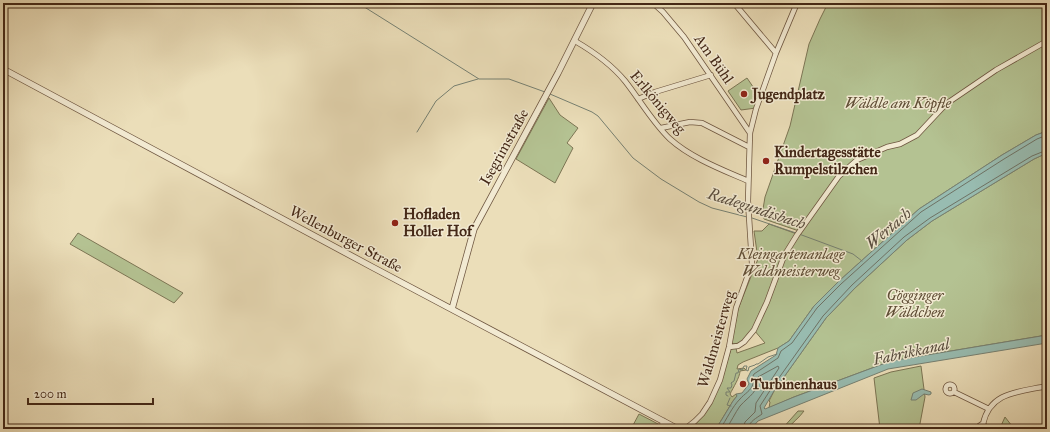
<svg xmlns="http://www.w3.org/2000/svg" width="1050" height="432" viewBox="0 0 1050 432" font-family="'IM FELL Great Primer',serif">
  <rect width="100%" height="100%" fill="#ebdeb9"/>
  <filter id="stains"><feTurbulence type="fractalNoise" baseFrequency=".005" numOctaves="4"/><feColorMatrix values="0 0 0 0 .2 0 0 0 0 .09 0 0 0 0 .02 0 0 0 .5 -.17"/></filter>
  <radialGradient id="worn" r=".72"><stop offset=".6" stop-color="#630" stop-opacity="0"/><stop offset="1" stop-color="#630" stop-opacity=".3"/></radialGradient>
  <path fill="#b4c292" stroke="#7c7554" d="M 828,3 L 1047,3 L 1047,131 L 1036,135 L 1002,155 L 919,209 L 839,281 L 814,306 L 789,341 L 778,348 L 743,362 L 738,365 L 737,369 L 744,368 L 746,370 L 740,371 C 740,377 733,388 730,394 L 732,397 L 736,394 L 737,396 L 733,401 L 716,429 L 696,429 L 696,423 C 715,403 723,375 731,349 L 736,348 L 737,353 L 765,343 L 754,330 L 741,343 L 731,344 L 738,309 L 758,259 L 754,231 L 762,231 L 769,224 L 797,234 L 801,234 L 799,231 L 764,219 L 763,209 L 765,197 L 790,126 L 809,44 L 820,19 Z
    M 747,78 L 760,97 L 756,108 L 741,110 L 728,91 Z
    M 549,98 L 560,115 L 578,128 L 567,143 L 573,148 L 555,183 L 516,159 Z
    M 1047,153 L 1047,335 L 891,361 L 794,397 L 769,408 L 770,402 L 769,401 L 774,391 L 826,318 L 855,288 L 907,240 L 932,221 L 1034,159 Z
    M 78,233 L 183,293 L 174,303 L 70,244 Z
    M 921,366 L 925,397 L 919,429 L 880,429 L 874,378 L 891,372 Z
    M 798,411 L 804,411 C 799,418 793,422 787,429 L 782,429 Z
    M 639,414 L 660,425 L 660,429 L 631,429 Z
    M 1005,417 L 1012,426 L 1000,428 Z"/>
  <path fill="#98bcb1" stroke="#768173" d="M 1047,131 L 1047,153 L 1034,159 L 932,221 L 907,240 L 855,288 L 826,318 L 774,391 L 764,408 L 765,409 L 794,397 L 891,361 L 1047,335 L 1047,343 L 888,369 L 758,421 L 751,429 L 716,429 L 733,401 L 737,396 L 736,394 L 742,393 L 749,384 L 747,379 L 751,371 L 776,355 L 778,348 L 789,341 L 814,306 L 839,281 L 919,209 L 1002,155 L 1036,135 Z
    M 922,389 L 931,392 L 931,394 L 929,395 L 924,394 L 916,400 L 911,400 L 913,393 Z"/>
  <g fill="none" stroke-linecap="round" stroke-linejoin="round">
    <path stroke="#6e7264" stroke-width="1" d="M 720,429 C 727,419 732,407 740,399 C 744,394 751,391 753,384 C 753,381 753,380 752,378 L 754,374 L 778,358 L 781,351 L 792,343 L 817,308 L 841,284 L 921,212 L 1004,159 L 1037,139 L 1047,135
      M 726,429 C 731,422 735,413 740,406 C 750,395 758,393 758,377 L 778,366 L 779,368 L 756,403 L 755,412 L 745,422 L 743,429
      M 748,429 C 749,421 757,418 762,414 L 760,406 L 771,389 L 823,316 L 852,285 L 904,237 L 930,218 L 1032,156 L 1047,150"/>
    <path stroke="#768173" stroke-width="1" d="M 358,3 L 479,79 L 509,79 L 545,92
      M 550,94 L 592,112 L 598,116 L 633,158 L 661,179 L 699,202 L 712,208 L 747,217
      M 417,132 L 436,101 L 454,86 L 478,79
      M 752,218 L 796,233
      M 799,234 L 853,254 L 862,261
      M 728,396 L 726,395 L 726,392 L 730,392 L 727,388 L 731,388 L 732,385 L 731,383 L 734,381 L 736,373 L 738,373 L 739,369 L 742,370 L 744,366 L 747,366 L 746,370 L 748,371 L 749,367 L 755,365 L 756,364 L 758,364 L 768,357 L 777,354
      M 730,398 L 727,405 L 731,406"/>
    <g stroke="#6e5640" stroke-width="6">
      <path id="minor" d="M 653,3 L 663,12 L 684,37 L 750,133
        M 734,3 L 776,53
        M 575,41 C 594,52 611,64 625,81 C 640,100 653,123 670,139 C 691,158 723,170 748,181
        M 638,99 L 655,92 L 711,75
        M 661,128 L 690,122 L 702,123 L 749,147
        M 729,347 L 738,346 L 744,342 L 754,330 L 767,302 L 784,256 L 797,235 L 839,176 L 857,160 L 887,147 L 900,144 L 917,135 L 946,104 L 996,70 L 1047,41
        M945.5 389a4.5 4.5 0 1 1 9 0a4.5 4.5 0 1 1-9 0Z
        M 954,392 L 989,409
        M 983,424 C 990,391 1020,392 1047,386
        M 685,429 L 695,421 L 702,414 L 710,402 L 720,380 L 729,347 L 736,308 L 752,264 L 748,201 L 750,133 L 756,109 L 776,53 L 797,3
        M 979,429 L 979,426 L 982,424 L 985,426 L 985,429"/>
    </g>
    <g stroke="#6e5640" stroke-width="7">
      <path id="tertiary" d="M 3,69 L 374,268 L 678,429
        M 452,309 L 474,229 L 558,73 L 593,3
        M 663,421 L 663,429"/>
    </g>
    <use href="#minor" stroke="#f2ead2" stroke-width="4.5"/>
    <use href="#tertiary" stroke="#f2ead2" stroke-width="5.5"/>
  </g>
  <g fill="#8f2418" stroke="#f2ead2" stroke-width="1.5">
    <circle cx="744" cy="94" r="4"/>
    <circle cx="766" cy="161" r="4"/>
    <circle cx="395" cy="223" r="4"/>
    <circle cx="743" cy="384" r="4"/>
  </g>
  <g text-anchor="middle" stroke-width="3" stroke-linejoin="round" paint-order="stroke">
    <g font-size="15" fill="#442817" stroke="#f2ead2">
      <text transform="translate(714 59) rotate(55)" y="5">Am Bühl</text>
      <text transform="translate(658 102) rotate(50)" y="5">Erlkönigweg</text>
      <text transform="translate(504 147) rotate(-61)" y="5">Isegrimstraße</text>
      <text transform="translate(346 239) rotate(28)" y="5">Wellenburger Straße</text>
      <text transform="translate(716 339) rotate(-74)" y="5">Waldmeisterweg</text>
    </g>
    <g font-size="15" font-weight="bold" fill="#442817" stroke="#f2ead2" text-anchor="start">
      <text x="752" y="99">Jugendplatz</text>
      <text x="774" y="157">Kindertagesstätte<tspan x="774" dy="17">Rumpelstilzchen</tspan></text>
      <text x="403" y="219">Hofladen<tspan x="403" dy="17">Holler Hof</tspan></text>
      <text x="751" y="389">Turbinenhaus</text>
    </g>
    <g font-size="15" font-style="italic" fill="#604e36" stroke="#f2ead2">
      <text x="898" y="108">Wäldle am Köpfle</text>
      <text x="791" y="259">Kleingartenanlage<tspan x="791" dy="17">Waldmeisterweg</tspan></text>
      <text x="915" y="300">Gögginger<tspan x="915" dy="17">Wäldchen</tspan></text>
    </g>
    <g font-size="16" font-style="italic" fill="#594d3e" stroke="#f2ead2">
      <text transform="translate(757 208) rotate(18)" y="6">Radegundisbach</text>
      <text transform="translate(888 228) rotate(-40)" y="6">Wertach</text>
      <text transform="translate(911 351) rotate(-12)" y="6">Fabrikkanal</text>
    </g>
  </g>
  <rect width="1050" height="432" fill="none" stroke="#ebdeb9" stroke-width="16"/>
  <rect x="4" y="4" width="1042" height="424" fill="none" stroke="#442817" stroke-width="2"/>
  <rect x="8" y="8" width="1034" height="416" fill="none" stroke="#442817"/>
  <path d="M28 398v6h125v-6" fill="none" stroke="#442817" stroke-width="2"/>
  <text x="34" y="398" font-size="12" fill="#442817" stroke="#f2ead2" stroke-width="3" paint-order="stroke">200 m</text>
  <rect width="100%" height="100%" filter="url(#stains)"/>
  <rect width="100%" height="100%" fill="url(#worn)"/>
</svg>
